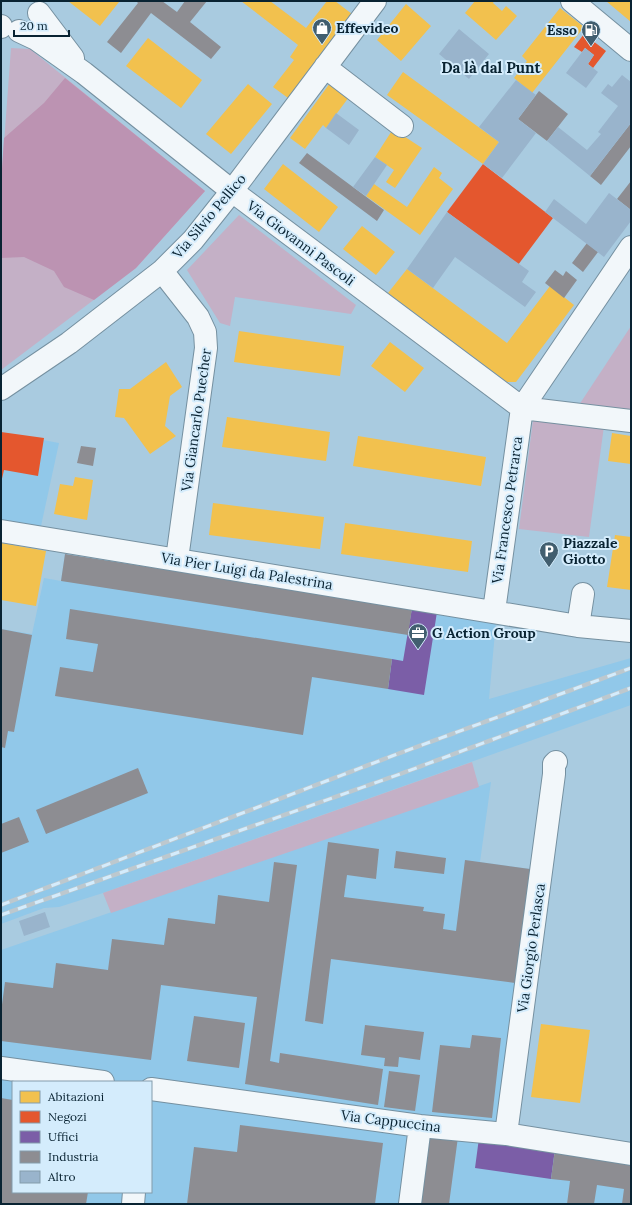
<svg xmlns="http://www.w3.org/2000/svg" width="632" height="1205" viewBox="0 0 632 1205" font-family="Lora,serif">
  <rect width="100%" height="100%" fill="#a9cbe0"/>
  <path fill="#91c8e9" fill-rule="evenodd" d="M 1,432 L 59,443 L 41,526 L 1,520 Z
    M 65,554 L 496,621 L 489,699 L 631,658 L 631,705 L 103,893 L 59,907 L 44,908 L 1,924 L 1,629 L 32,634 L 44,578 L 61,581 Z
    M 491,782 L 480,862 L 530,869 L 496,1140 L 631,1159 L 631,1204 L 1,1204 L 1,950 ZM 13,1082 L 151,1082 L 151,1192 L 13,1192 Z"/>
  <path fill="#c4b0c6" d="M 11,48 L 30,49 L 205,191 L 136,268 L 1,370 L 1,184 Z
    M 239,215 L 356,305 L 351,314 L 235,297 L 230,326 L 220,323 L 187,270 Z
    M 631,326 L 631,408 L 629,411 L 579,405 Z
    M 533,420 L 604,426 L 589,537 L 519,529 Z
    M 472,762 L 479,787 L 111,913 L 103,893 Z"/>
  <path fill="#bc93b2" d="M 65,78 L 205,191 L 136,268 L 94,300 L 64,287 L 54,271 L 24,257 L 1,258 L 1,184 L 4,138 L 44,103 Z"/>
  <path fill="#f2c14e" d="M 68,1 L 118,1 L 119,2 L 100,26 Z
    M 241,1 L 270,1 L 306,28 L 327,1 L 335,1 L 352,14 L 288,98 L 273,87 L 294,60 L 290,57 L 298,45 Z
    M 475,1 L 494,1 L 493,3 L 502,11 L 506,6 L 517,16 L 496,40 L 465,13 Z
    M 606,1 L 631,1 L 631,22 Z
    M 406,4 L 431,26 L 401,61 L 377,40 Z
    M 560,8 L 584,27 L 532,93 L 514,78 L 527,61 L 522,56 Z
    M 148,38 L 202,80 L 181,108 L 126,66 Z
    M 403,72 L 499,142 L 483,164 L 387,95 Z
    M 330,83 L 349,97 L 326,128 L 323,125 L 305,149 L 290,138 Z
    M 248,84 L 272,104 L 231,154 L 206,134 Z
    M 393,129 L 422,148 L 395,188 L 386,182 L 394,170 L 375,157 Z
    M 283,164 L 338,207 L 319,232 L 264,189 Z
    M 434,167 L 442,173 L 439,178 L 453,189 L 420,235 L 366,196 L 374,184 L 407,207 Z
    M 362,226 L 395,252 L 376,275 L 343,249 Z
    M 407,269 L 507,343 L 550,286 L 574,305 L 516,382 L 507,382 L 388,293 Z
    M 239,331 L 344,346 L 340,376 L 234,362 Z
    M 390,342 L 424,368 L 405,392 L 371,366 Z
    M 166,362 L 182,387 L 170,396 L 165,426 L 176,436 L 150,454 L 124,418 L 115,417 L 119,389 L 130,389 Z
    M 227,417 L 330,432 L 326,461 L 222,447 Z
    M 612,433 L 631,436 L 631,464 L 608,461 Z
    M 358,436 L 486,457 L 481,486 L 353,466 Z
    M 75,477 L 93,480 L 87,520 L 54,514 L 60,484 L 73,486 Z
    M 213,503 L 324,517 L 320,549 L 209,535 Z
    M 345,523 L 472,541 L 468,572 L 341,554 Z
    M 615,535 L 631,537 L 631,590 L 607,587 Z
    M 2,543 L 46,551 L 36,606 L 1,600 Z
    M 541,1024 L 590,1030 L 580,1103 L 531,1097 Z"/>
  <path fill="#e4572e" d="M 584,34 L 606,51 L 593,68 L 588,64 L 594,55 L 585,48 L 582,52 L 574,47 Z
    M 483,164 L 553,218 L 518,265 L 447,212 Z
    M 1,432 L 44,438 L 38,476 L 4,470 L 1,483 Z"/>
  <path fill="#7b5ea7" d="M 412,608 L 437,612 L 424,695 L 388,689 L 392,659 L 403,661 Z
    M 479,1138 L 555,1149 L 551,1179 L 475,1168 Z"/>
  <path fill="#8d8d92" d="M 136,1 L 162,1 L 177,12 L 185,1 L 207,1 L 190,22 L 221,47 L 211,59 L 151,13 L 121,53 L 107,42 L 138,3 Z
    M 539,91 L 568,114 L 547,141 L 518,119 Z
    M 631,123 L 631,146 L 601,185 L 590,176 Z
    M 307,153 L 384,210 L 377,221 L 299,163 Z
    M 631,181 L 631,210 L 617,199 Z
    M 587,243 L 598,252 L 583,272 L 572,263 Z
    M 555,270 L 563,276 L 566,271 L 577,280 L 564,298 L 545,283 Z
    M 81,446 L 96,448 L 93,466 L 77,463 Z
    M 65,554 L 412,608 L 408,635 L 61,581 Z
    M 70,609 L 392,659 L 388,689 L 312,677 L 303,735 L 55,696 L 60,667 L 93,672 L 98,644 L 66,639 Z
    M 1,629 L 32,635 L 14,732 L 8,731 L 5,748 L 1,747 Z
    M 138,768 L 148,793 L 46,834 L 36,810 Z
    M 19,817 L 29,842 L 1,853 L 1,824 Z
    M 328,842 L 379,849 L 376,879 L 347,875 L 344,897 L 424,907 L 423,911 L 445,914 L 443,929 L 456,931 L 465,860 L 530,869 L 515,983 L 331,959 L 323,1024 L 305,1021 Z
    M 396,851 L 446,858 L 444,874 L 394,868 Z
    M 274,862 L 297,865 L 270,1061 L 279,1063 L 280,1053 L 383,1069 L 378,1105 L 245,1084 L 257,997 L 161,985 L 151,1060 L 1,1041 L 1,1012 L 5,982 L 53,988 L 56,963 L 108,970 L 112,939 L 164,945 L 168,918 L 215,924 L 218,895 L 269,902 Z
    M 194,1016 L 245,1023 L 239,1068 L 187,1061 Z
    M 365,1025 L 424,1032 L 420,1060 L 399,1057 L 398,1067 L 384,1066 L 385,1058 L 361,1055 Z
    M 472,1035 L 501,1038 L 492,1118 L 432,1112 L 440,1045 L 470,1048 Z
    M 389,1071 L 420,1075 L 415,1111 L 384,1107 Z
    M 1,1098 L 13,1100 L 13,1192 L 88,1192 L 86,1204 L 1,1204 Z
    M 240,1125 L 383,1143 L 375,1204 L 187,1204 L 194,1147 L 237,1152 Z
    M 429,1134 L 458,1137 L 449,1204 L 419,1204 Z
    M 555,1149 L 631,1159 L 631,1204 L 622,1204 L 624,1189 L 597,1185 L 594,1204 L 567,1204 L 570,1181 L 551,1179 Z"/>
  <path fill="#99b4cc" d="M 459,29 L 489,54 L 469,79 L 439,54 Z
    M 585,48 L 594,55 L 588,64 L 598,72 L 586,88 L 566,73 Z
    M 622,75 L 631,82 L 631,123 L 590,176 L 547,141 L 558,127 L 587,150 L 601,134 L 598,132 L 618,106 L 601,93 L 608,84 L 612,87 Z
    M 516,80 L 536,95 L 518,119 L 536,133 L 502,178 L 483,164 L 499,142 L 479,127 Z
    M 336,113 L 359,130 L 349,145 L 326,128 Z
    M 375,157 L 387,165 L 366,196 L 353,187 Z
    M 609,193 L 631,210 L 631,221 L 604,257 L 545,212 L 554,199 L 586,224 Z
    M 447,212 L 529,271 L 522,282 L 536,292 L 525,307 L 455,257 L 433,288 L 407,269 Z
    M 45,912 L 50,927 L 24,936 L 19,921 Z"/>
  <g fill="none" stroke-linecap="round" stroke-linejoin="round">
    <g stroke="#7590a0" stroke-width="24">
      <path id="minor" d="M 572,1 L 631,50
        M 39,13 L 73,58
        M 1,27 L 1,26
        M 19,31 L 36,39 L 84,73 L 232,191 L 522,408 L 631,421
        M 325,67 L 402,126
        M 162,271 L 198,317 L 205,332 L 206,348 L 177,559
        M 1,389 L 69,343 L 162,271 L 193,240 L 232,191 L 375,1
        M 1,531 L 578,626 L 583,594
        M 494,611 L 522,408 L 631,247
        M 578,626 L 631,631
        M 1,1068 L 103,1082
        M 151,1089 L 420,1126 L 506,1134 L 631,1154
        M 506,1134 L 554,774 L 554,764 L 556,762
        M 133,1204 L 134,1192
        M 410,1204 L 420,1126"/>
    </g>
    <use href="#minor" stroke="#f2f7fa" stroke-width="22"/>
    <g stroke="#bdc8ce" stroke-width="4.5">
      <path id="rail" d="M 1,905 L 392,756 L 631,668
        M 1,915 L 400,774 L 631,688"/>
    </g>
    <use href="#rail" stroke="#d4ecfc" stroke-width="3" stroke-dasharray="9" stroke-linecap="butt"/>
  </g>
  <defs>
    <g id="shop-pin" transform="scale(1)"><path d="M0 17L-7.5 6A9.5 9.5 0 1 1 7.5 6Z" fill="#415e6f" stroke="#d4ecfc"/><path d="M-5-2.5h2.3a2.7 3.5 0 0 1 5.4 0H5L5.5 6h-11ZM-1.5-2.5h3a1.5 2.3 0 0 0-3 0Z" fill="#fff"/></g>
    <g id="fuel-pin" transform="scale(1)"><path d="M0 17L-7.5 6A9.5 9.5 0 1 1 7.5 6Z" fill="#415e6f" stroke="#d4ecfc"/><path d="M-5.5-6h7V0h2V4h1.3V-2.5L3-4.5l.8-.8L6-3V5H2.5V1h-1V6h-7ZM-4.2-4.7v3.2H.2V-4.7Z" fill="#fff"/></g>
    <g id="parking-pin" transform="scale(1)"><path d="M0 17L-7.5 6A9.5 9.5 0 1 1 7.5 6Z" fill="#415e6f" stroke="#d4ecfc"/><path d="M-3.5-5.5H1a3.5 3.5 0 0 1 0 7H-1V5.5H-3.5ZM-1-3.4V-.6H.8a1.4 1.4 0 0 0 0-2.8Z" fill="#fff"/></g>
    <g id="office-pin" transform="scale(1)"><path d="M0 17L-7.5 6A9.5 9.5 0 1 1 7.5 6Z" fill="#415e6f" stroke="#d4ecfc"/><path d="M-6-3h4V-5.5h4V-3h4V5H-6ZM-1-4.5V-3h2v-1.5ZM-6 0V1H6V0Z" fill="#fff"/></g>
  </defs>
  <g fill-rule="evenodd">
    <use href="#shop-pin" x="322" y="28"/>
    <use href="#fuel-pin" x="591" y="30"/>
    <use href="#parking-pin" x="549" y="551"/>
    <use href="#office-pin" x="418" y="633"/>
  </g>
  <g text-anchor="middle" stroke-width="4" stroke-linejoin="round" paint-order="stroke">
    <g font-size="14" font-weight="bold" fill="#092332" stroke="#d4ecfc" text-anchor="start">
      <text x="336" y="33">Effevideo</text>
      <text x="577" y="35" text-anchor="end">Esso</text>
      <text x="563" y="548">Piazzale<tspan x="563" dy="16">Giotto</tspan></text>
      <text x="432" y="638">G Action Group</text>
    </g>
    <g font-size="14" fill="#092332" stroke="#d4ecfc">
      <text transform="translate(209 216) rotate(-50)" y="5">Via Silvio Pellico</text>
      <text transform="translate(301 243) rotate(37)" y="5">Via Giovanni Pascoli</text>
      <text transform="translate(196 420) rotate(-82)" y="5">Via Giancarlo Puecher</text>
      <text transform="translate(507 510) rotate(-82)" y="5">Via Francesco Petrarca</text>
      <text transform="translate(247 571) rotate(9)" y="5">Via Pier Luigi da Palestrina</text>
      <text transform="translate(531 948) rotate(-82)" y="5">Via Giorgio Perlasca</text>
      <text transform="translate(391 1121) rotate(7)" y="5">Via Cappuccina</text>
    </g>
    <g font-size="15" font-weight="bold" fill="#092332" stroke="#d4ecfc">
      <text x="491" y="73">Da là dal Punt</text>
    </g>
  </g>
  <rect width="632" height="1205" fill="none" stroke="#092332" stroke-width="4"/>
  <rect x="12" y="1081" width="140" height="112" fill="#d4ecfc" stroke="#839cab"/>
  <rect x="20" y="1091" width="20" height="12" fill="#f2c14e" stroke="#839cab"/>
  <text x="48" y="1101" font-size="12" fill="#092332">Abitazioni</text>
  <rect x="20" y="1111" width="20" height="12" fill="#e4572e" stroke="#839cab"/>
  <text x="48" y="1121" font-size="12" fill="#092332">Negozi</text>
  <rect x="20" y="1131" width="20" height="12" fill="#7b5ea7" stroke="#839cab"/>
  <text x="48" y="1141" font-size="12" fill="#092332">Uffici</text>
  <rect x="20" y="1151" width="20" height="12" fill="#8d8d92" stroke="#839cab"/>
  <text x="48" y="1161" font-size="12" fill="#092332">Industria</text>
  <rect x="20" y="1171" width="20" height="12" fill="#99b4cc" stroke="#839cab"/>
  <text x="48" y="1181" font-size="12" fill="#092332">Altro</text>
  <path d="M14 30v6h55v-6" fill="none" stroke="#092332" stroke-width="2"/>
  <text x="20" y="30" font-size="12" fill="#092332" stroke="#d4ecfc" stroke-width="3" paint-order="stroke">20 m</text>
</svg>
